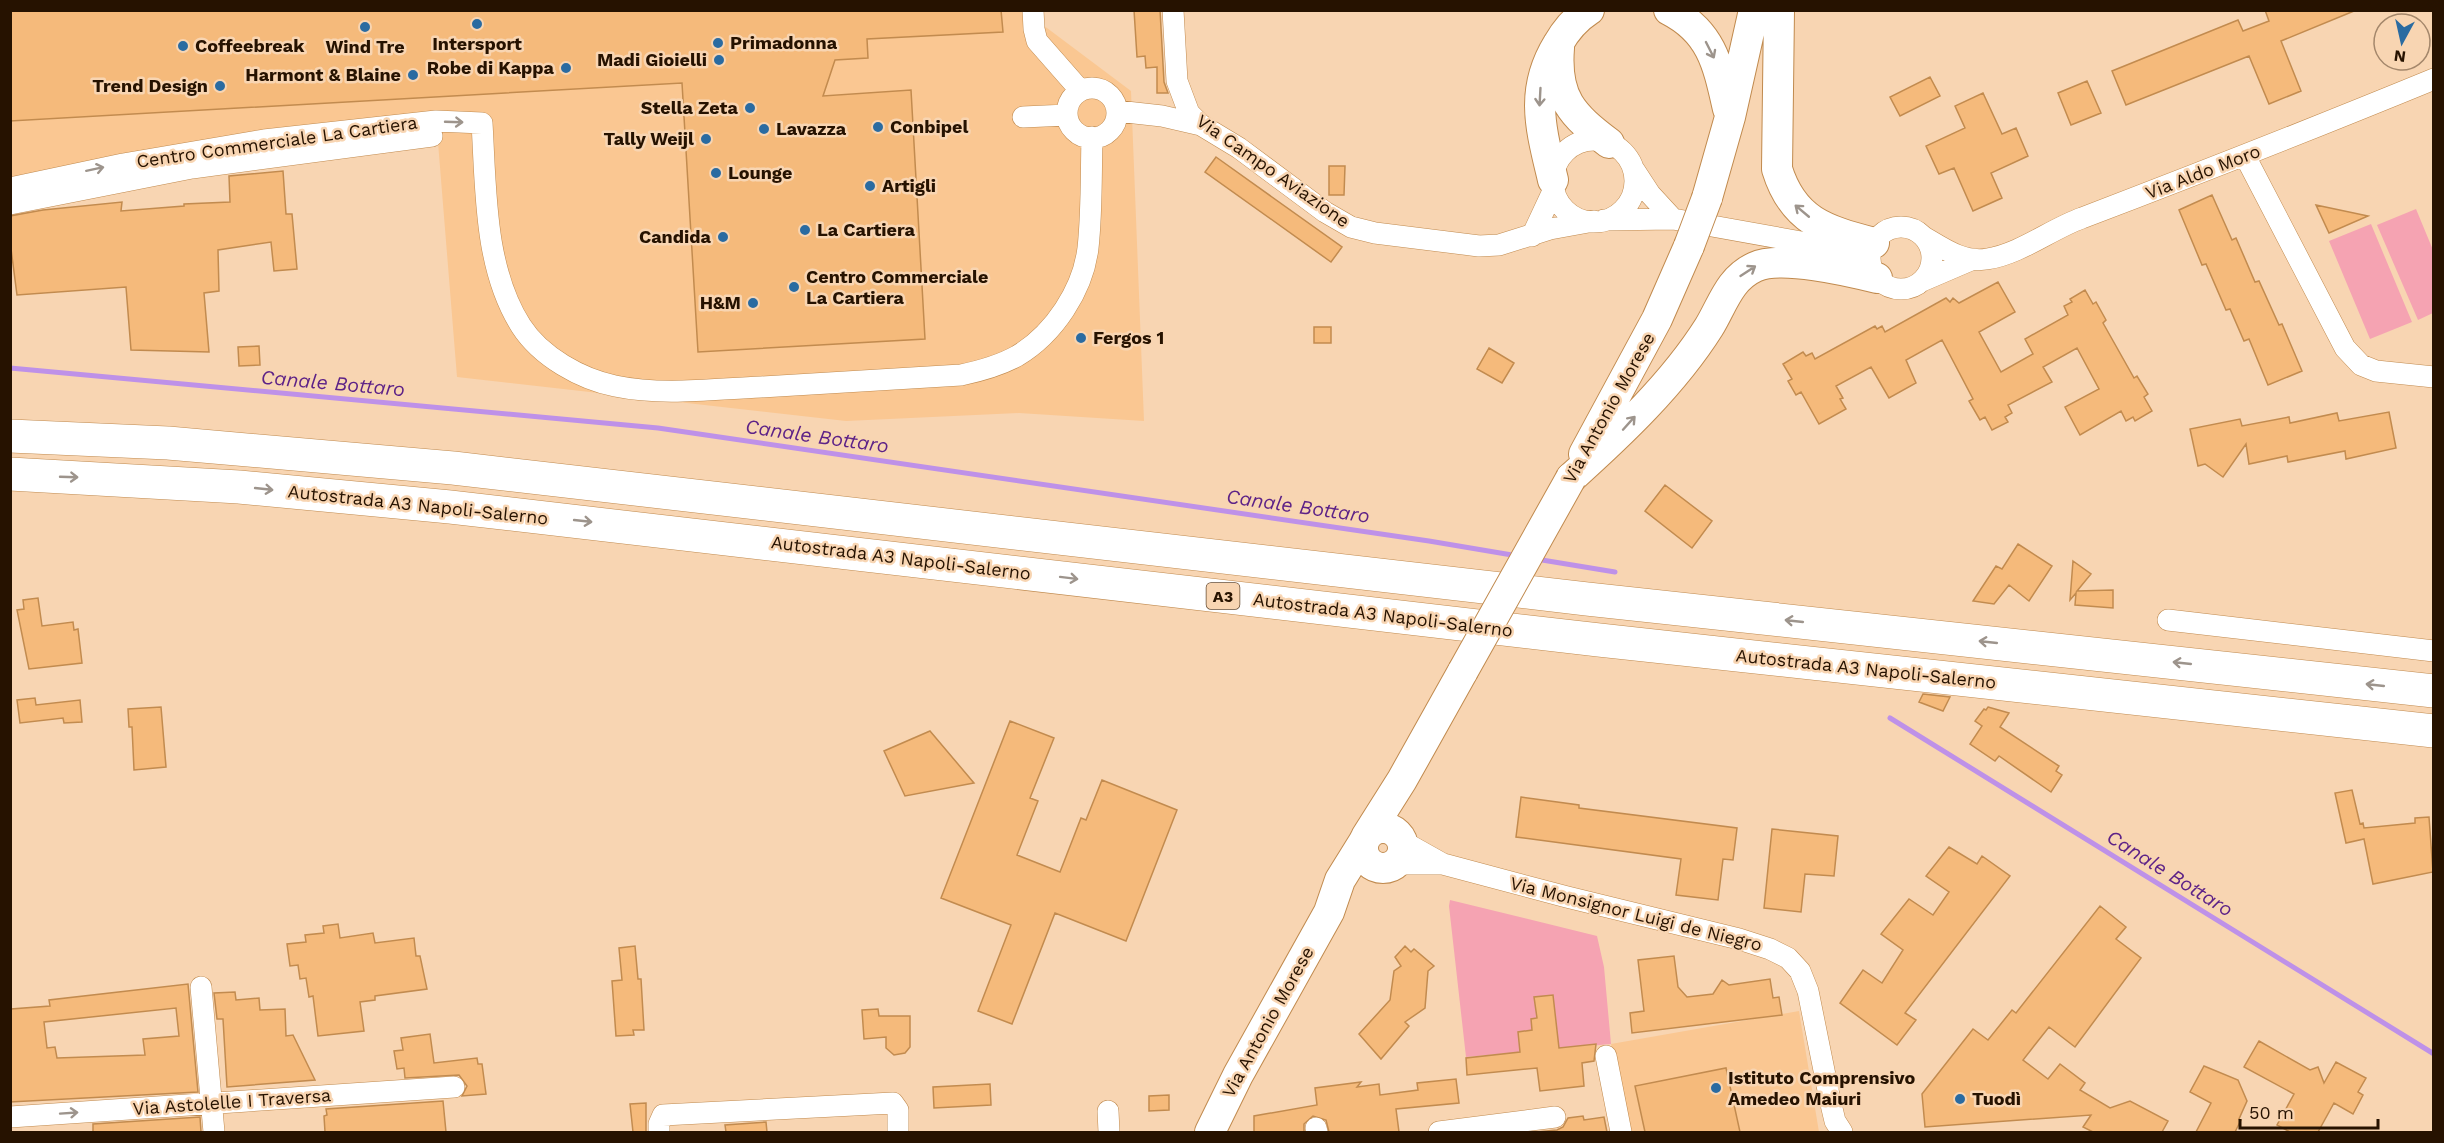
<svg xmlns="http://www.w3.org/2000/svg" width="2444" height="1143" viewBox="0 0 2444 1143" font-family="'Work Sans',sans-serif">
  <rect width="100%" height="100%" fill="#f8d5b2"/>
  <path fill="#fac792" d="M 11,11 L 1043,11 L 1043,25 L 1131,91 L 1144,421 L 1019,413 L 846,421 L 457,377 L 437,130 L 11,197 Z
    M 1799,1011 L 1819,1132 L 1630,1132 L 1611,1044 Z"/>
  <path fill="#f5a3b2" d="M 2416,209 L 2433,250 L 2433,313 L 2418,320 L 2377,225 Z
    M 2371,224 L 2412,322 L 2370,339 L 2329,241 Z
    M 1450,900 L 1597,936 L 1604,967 L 1611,1044 L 1466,1057 L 1449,906 Z"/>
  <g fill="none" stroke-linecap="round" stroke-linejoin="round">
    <path stroke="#be91e8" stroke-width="5" d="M 10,368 L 658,428 L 1429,541 L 1518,556
      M 1536,559 L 1615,572
      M 1890,718 L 2434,1054"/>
  </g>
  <path fill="#f5ba7b" stroke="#c28b4f" stroke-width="1.5" fill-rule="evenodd" d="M 10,10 L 1001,10 L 1003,32 L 867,39 L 868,58 L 835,60 L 823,96 L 911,90 L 925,339 L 698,352 L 682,83 L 10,121 Z
    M 1134,10 L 1160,10 L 1164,82 L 1168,93 L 1157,93 L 1157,67 L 1146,68 L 1145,56 L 1137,57 Z
    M 2265,10 L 2354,11 L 2281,41 L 2301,91 L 2269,104 L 2249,56 L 2126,105 L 2112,71 L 2238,20 L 2243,31 L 2269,21 Z
    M 1930,77 L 1940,96 L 1900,116 L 1890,97 Z
    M 2087,81 L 2101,113 L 2071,125 L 2058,93 Z
    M 1983,93 L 2002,134 L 2016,128 L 2028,156 L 1991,173 L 2002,198 L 1973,211 L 1954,168 L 1939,174 L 1926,146 L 1965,128 L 1955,106 Z
    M 1216,157 L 1342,247 L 1331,262 L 1205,172 Z
    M 1329,166 L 1345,166 L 1344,195 L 1329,195 Z
    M 283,171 L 286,214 L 292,214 L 297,269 L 274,271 L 271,242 L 218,250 L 219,291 L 204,293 L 209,352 L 131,350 L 126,287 L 17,295 L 10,241 L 10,216 L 43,210 L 122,202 L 121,211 L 184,206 L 184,204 L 230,202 L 229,176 Z
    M 2212,195 L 2232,240 L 2236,238 L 2255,282 L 2259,281 L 2279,325 L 2282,324 L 2302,371 L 2268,385 L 2249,339 L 2244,341 L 2230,309 L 2226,310 L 2206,264 L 2202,265 L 2179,210 Z
    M 2316,205 L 2368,216 L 2329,233 Z
    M 1998,282 L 2015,312 L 1979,332 L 2001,372 L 2033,354 L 2025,339 L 2068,315 L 2064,306 L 2072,302 L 2070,299 L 2085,290 L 2093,304 L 2096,302 L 2106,320 L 2103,323 L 2134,378 L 2137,376 L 2148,394 L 2144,397 L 2152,411 L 2135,421 L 2133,417 L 2126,421 L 2121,411 L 2080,435 L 2065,407 L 2099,389 L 2077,348 L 2043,367 L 2052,382 L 2008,405 L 2012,413 L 2005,417 L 2008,422 L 1992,430 L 1985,417 L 1980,420 L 1969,401 L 1973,399 L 1942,340 L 1906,360 L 1916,383 L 1889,398 L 1871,367 L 1836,386 L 1843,398 L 1840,399 L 1846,409 L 1819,424 L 1801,392 L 1796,395 L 1788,381 L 1792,379 L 1783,364 L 1803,352 L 1806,356 L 1812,353 L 1815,359 L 1875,326 L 1877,329 L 1882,326 L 1885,332 L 1946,298 L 1950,302 L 1953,298 L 1959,303 Z
    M 1314,327 L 1331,327 L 1331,343 L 1314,343 Z
    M 259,346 L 260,365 L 239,366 L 238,347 Z
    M 1489,348 L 1514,363 L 1502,383 L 1477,369 Z
    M 2389,412 L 2396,448 L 2346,459 L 2345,451 L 2288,462 L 2287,456 L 2249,464 L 2246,444 L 2223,477 L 2205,464 L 2198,466 L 2190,429 L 2240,419 L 2242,426 L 2289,417 L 2290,423 L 2337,413 L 2339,421 Z
    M 1665,485 L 1712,521 L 1692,548 L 1645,511 Z
    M 2018,544 L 2052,566 L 2029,601 L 2009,585 L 1994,604 L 1973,601 L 1996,566 L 2002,569 Z
    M 2073,561 L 2091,574 L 2077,591 L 2113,590 L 2113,608 L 2075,605 L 2076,593 L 2070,600 Z
    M 38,598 L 42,626 L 73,622 L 74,630 L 78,629 L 82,663 L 29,669 L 17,610 L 24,609 L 23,600 Z
    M 1923,694 L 1950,697 L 1943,711 L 1919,702 Z
    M 35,698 L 36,705 L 80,700 L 82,722 L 64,723 L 63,718 L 20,723 L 17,700 Z
    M 161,707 L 166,767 L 134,770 L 132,727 L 129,727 L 128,709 Z
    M 1988,707 L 2009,713 L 2000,727 L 2059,766 L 2056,771 L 2062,775 L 2051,792 L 1999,756 L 1995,761 L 1970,744 L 1982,726 L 1975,721 L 1984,709 L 1986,710 Z
    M 1010,721 L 1054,738 L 1030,798 L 1038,801 L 1017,855 L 1060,872 L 1081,818 L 1086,820 L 1102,780 L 1177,810 L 1126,941 L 1055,913 L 1012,1024 L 978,1011 L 1011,925 L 941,898 Z
    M 930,731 L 974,783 L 905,796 L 884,751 Z
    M 2352,790 L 2360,824 L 2363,823 L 2364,828 L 2415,823 L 2415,818 L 2429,817 L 2433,872 L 2373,884 L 2364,839 L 2346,843 L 2335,793 Z
    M 1521,797 L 1579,805 L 1579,808 L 1737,828 L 1733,860 L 1723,859 L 1718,900 L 1676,895 L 1681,859 L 1516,837 Z
    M 1772,829 L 1838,836 L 1834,876 L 1805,874 L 1801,912 L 1764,908 Z
    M 1949,847 L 1977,864 L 1982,856 L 2010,876 L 1905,1013 L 1916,1020 L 1897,1045 L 1840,1003 L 1863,970 L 1882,983 L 1903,950 L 1881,934 L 1909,899 L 1933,915 L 1949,892 L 1926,876 Z
    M 2100,906 L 2126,927 L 2116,939 L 2141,958 L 2075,1047 L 2049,1027 L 2023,1060 L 2048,1079 L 2060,1064 L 2085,1083 L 2080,1090 L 2110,1108 L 2130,1101 L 2168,1121 L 2162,1132 L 2093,1132 L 2083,1127 L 2091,1115 L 1925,1127 L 1922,1094 L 1973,1029 L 1988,1040 L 2012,1010 L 2016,1013 Z
    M 338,924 L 340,938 L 373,933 L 375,943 L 414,938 L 416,956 L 420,956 L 427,989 L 375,996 L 375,1000 L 360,1002 L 364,1031 L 318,1036 L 313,996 L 309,997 L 306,978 L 300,979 L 298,965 L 290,966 L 287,944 L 306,942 L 305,935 L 324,933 L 323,926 Z
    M 635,946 L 638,979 L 641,979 L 644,1030 L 633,1030 L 634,1035 L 616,1036 L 612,981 L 622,980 L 619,948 Z
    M 1405,946 L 1411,952 L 1414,949 L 1434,966 L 1428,971 L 1425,1008 L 1405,1022 L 1409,1026 L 1381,1059 L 1359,1034 L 1390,1000 L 1394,971 L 1401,966 L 1395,957 Z
    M 1674,956 L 1678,987 L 1687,997 L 1713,994 L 1722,980 L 1729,985 L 1770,979 L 1773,998 L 1779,997 L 1782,1015 L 1632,1033 L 1630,1013 L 1644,1011 L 1638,960 Z
    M 188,984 L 198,1092 L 10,1102 L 11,1009 L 50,1006 L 49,1000 ZM 176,1008 L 179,1036 L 143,1039 L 145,1055 L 57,1058 L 55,1047 L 47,1048 L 44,1022 Z
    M 235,992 L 236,1000 L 259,998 L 260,1010 L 285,1009 L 286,1036 L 293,1035 L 315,1080 L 227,1087 L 223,1019 L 217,1019 L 214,993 Z
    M 1553,995 L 1559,1048 L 1596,1044 L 1594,1061 L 1582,1063 L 1584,1086 L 1540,1091 L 1537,1068 L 1467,1075 L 1466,1058 L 1520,1052 L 1518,1032 L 1532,1030 L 1531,1019 L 1537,1018 L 1534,997 Z
    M 878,1009 L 879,1016 L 910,1016 L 910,1047 L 905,1053 L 894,1055 L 886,1048 L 886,1037 L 864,1039 L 862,1010 Z
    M 430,1034 L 434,1063 L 477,1058 L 478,1064 L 482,1064 L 486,1094 L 462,1096 L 467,1086 L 459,1075 L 405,1078 L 404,1068 L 397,1069 L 394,1051 L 403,1050 L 401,1038 Z
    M 2259,1041 L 2310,1070 L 2318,1067 L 2324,1083 L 2336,1062 L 2366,1078 L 2358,1092 L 2363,1095 L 2353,1114 L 2334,1103 L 2318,1132 L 2290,1132 L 2277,1125 L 2294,1094 L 2244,1067 Z
    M 2204,1066 L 2238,1080 L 2247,1101 L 2239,1119 L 2241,1120 L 2235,1132 L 2196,1132 L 2211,1103 L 2190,1092 Z
    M 1726,1068 L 1740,1132 L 1645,1132 L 1635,1086 Z
    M 1456,1079 L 1459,1103 L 1396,1109 L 1399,1132 L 1329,1132 L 1326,1120 L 1313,1116 L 1304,1124 L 1304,1132 L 1254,1132 L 1254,1116 L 1317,1105 L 1315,1088 L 1361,1082 L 1357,1087 L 1379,1084 L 1380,1095 L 1418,1090 L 1417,1083 Z
    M 990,1084 L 991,1105 L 934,1108 L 933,1087 Z
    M 1169,1095 L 1169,1110 L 1149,1111 L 1149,1096 Z
    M 443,1101 L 446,1132 L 325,1132 L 324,1116 L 327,1115 L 326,1109 Z
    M 646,1103 L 646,1132 L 633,1132 L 630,1104 Z
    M 1583,1116 L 1584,1120 L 1604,1117 L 1607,1132 L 1536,1132 L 1557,1130 L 1563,1127 L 1568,1118 Z
    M 200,1117 L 201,1132 L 93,1132 L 93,1124 Z
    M 766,1122 L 767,1132 L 726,1132 L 725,1125 Z"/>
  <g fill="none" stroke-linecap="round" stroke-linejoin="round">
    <g stroke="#c08a4e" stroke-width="22">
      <path id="street" d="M 1033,10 L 1034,29 L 1037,41 L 1080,90
        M 1173,10 L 1177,81 L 1189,113 L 1201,125 L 1239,148 L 1325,212 L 1351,227 L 1375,233 L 1479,246 L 1499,245 L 1550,229 L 1594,221
        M1067 113a25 25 0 1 1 50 0a25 25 0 1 1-50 0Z
        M 1117,111 L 1162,116 L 1201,125
        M 1023,117 L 1067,115
        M1553 181a41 41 0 1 1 82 0a41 41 0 1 1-82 0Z
        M 2245,156 L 2345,348 L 2361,365 L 2376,371 L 2434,377
        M 1633,168 L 1650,194 L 1673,219
        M 10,188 L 123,164 L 264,140 L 436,121 L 482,123 C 486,189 484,268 521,326 C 541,357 581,379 615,386 C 663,396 713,389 761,387 C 827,383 894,379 961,375 C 980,371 999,366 1017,356 C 1054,334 1083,290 1088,248 C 1092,212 1091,174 1092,137
        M 10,204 L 192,168 L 432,136
        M 1604,220 L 1673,219 L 1868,254
        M1870 258a31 31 0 1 1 62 0a31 31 0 1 1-62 0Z
        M 1532,236 L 1554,189
        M 1924,237 C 1943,248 1963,263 1987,259 C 2020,254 2051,229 2082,218 C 2200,173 2317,127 2434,79
        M 1922,281 L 1971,260
        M 2168,620 L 2434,651
        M 1402,841 L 1443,864 L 1567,897 L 1739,939 L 1770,949 L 1788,958 L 1800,971 L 1808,991 L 1830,1100 L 1835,1121 L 1842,1132
        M 1395,864 L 1443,864
        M 201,987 L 214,1132
        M 1606,1056 L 1621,1132
        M 1108,1111 L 1109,1132
        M 10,1117 L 454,1087
        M 1316,1128 L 1317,1132
        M 659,1132 L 659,1124 L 663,1115 L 893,1103 L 898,1110 L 898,1132
        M 1439,1132 L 1555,1117"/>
    </g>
    <g stroke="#c08a4e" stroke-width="32">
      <path id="secondary" d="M 1669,10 C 1712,32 1718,65 1728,109
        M 1779,10 L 1777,169 C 1793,221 1825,230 1874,243
        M 1559,48 C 1555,98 1572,115 1609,143
        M 1553,180 C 1541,129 1529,91 1558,44 C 1566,30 1575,19 1589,10
        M 1707,198 L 1730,117 L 1754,10
        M 1584,454 L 1657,319 L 1689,246
        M 1571,478 C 1621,433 1673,384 1709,327 C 1723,304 1729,279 1755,267 C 1781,255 1849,271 1877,278
        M1363 848a20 20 0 1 1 40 0a20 20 0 1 1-40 0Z
        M 1366,837 L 1402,780 L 1463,671
        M 1210,1132 L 1238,1075 L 1329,912 L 1340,880 L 1363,843"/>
    </g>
    <g stroke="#c08a4e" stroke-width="34">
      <path id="highway" d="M 10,436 L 168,443 L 453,468 L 1587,599 L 2434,691
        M 10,474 L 239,487 L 450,507 L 1599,640 L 2434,731"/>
    </g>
    <use href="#street" stroke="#fff" stroke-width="21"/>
    <use href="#secondary" stroke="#fff" stroke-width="30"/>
    <use href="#highway" stroke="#fff" stroke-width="33"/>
    <g stroke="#c08a4e" stroke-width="32" stroke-linecap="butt">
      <path id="secondary-bridge" d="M 1689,246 L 1707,198
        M 1463,671 L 1571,478"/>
    </g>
    <use href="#secondary-bridge" stroke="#fff" stroke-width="30"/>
  </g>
  <defs><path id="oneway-shaft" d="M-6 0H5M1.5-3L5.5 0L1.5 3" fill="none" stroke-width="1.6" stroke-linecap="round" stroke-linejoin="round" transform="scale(1.5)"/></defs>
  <g stroke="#9d948c">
    <use href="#oneway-shaft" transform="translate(1710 50) rotate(63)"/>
    <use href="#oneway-shaft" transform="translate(1540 97) rotate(93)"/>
    <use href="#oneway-shaft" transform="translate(454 122) rotate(2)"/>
    <use href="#oneway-shaft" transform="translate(95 169) rotate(-12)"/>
    <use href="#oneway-shaft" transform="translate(1802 211) rotate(-140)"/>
    <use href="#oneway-shaft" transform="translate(1748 271) rotate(-33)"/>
    <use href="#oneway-shaft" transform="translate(1629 423) rotate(-48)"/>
    <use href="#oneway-shaft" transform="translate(69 477) rotate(2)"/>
    <use href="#oneway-shaft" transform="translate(264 489) rotate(6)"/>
    <use href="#oneway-shaft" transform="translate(583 521) rotate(6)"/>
    <use href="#oneway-shaft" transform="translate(1069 578) rotate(7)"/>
    <use href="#oneway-shaft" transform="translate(1794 621) rotate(-174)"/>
    <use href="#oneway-shaft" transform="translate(1988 642) rotate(-174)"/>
    <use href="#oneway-shaft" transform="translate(2182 663) rotate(-174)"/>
    <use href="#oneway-shaft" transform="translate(2375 685) rotate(-174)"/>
    <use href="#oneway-shaft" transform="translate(69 1113) rotate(-4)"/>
  </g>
  <g fill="#2a6ba1" stroke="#f8d5b2" stroke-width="2">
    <circle cx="477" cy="24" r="6"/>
    <circle cx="365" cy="27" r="6"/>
    <circle cx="718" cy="43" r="6"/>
    <circle cx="183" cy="46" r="6"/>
    <circle cx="719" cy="60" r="6"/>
    <circle cx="566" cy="68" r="6"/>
    <circle cx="413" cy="75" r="6"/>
    <circle cx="220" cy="86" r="6"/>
    <circle cx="750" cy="108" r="6"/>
    <circle cx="878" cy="127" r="6"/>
    <circle cx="764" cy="129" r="6"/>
    <circle cx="706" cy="139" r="6"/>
    <circle cx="716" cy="173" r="6"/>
    <circle cx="870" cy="186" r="6"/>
    <circle cx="805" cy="230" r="6"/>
    <circle cx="723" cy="237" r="6"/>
    <circle cx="794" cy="287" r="6"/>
    <circle cx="753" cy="303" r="6"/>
    <circle cx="1081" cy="338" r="6"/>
    <circle cx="1716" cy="1088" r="6"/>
    <circle cx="1960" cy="1099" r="6"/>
  </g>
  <g text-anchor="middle" stroke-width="5" stroke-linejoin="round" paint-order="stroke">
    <rect fill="#f8d5b2" stroke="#654c35" stroke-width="1.5" x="1206.5" y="583" width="33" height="26" rx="4.5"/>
    <g font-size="16" font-weight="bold" fill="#261200">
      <text x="1223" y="602">A3</text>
    </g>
    <g font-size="18" font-weight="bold" fill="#261200" stroke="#f8d5b2" text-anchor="start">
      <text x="730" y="49">Primadonna</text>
      <text x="477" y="50" text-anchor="middle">Intersport</text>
      <text x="195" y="52">Coffeebreak</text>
      <text x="365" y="53" text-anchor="middle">Wind Tre</text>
      <text x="707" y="66" text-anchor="end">Madi Gioielli</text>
      <text x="554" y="74" text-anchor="end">Robe di Kappa</text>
      <text x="401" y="81" text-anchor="end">Harmont &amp; Blaine</text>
      <text x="208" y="92" text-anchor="end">Trend Design</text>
      <text x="738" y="114" text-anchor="end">Stella Zeta</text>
      <text x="890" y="133">Conbipel</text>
      <text x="776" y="135">Lavazza</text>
      <text x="694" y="145" text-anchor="end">Tally Weijl</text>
      <text x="728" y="179">Lounge</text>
      <text x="882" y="192">Artigli</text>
      <text x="817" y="236">La Cartiera</text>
      <text x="711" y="243" text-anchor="end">Candida</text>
      <text x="806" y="283">Centro Commerciale<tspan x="806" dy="21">La Cartiera</tspan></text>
      <text x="741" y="309" text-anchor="end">H&amp;M</text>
      <text x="1093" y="344">Fergos 1</text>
      <text x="1728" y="1084">Istituto Comprensivo<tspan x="1728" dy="21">Amedeo Maiuri</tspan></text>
      <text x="1972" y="1105">Tuodì</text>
    </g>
    <g font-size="18" fill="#261200" stroke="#f8d5b2">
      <text transform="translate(277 142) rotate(-8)" y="6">Centro Commerciale La Cartiera</text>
      <text transform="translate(1273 171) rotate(35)" y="6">Via Campo Aviazione</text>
      <text transform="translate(2203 172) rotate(-21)" y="6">Via Aldo Moro</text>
      <text transform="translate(1609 408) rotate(-61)" y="6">Via Antonio Morese</text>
      <text transform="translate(418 505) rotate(6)" y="6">Autostrada A3 Napoli-Salerno</text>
      <text transform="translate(901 558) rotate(7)" y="6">Autostrada A3 Napoli-Salerno</text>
      <text transform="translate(1383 615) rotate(7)" y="6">Autostrada A3 Napoli-Salerno</text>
      <text transform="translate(1866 669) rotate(6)" y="6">Autostrada A3 Napoli-Salerno</text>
      <text transform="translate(1636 914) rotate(14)" y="6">Via Monsignor Luigi de Niegro</text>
      <text transform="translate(1268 1022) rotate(-61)" y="6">Via Antonio Morese</text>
      <text transform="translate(232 1102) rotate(-4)" y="6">Via Astolelle I Traversa</text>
    </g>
    <g font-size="20" font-style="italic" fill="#5d2287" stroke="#f8d5b2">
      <text transform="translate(333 383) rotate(5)" y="7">Canale Bottaro</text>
      <text transform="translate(817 436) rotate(8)" y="7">Canale Bottaro</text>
      <text transform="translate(1298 506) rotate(8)" y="7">Canale Bottaro</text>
      <text transform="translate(2170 873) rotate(32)" y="7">Canale Bottaro</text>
    </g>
  </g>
  <rect width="2444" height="1143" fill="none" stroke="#261200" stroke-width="24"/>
  <g transform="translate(2402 42) rotate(188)"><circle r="28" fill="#f8d5b2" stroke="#a4876b" stroke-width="1.5"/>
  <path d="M0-4.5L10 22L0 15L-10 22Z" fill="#2a6ba1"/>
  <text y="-9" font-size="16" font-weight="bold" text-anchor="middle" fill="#261200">N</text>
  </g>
  <path d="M2240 1119v9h138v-9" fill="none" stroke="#261200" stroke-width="3"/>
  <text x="2249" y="1119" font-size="18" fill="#261200" stroke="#f8d5b2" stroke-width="4.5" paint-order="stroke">50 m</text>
</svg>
